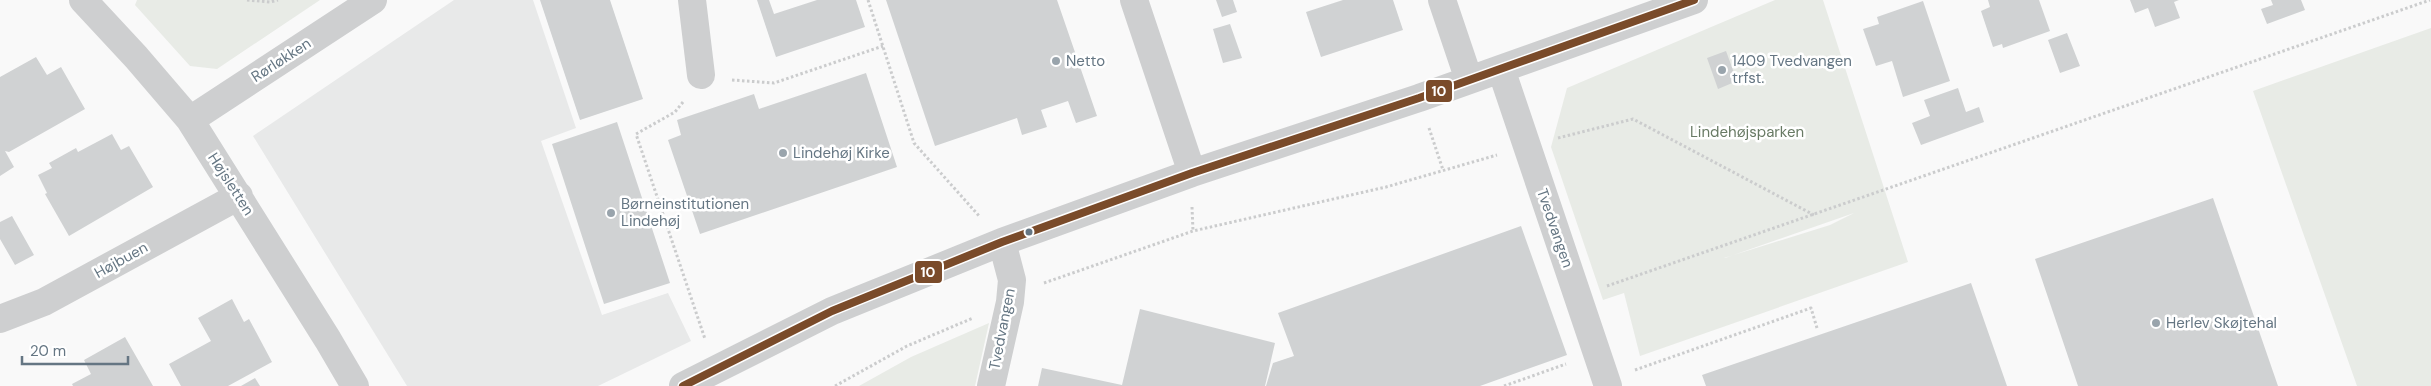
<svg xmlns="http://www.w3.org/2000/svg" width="2431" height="386" viewBox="0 0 2431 386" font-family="'DM Sans',sans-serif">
  <rect width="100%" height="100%" fill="#f9f9f9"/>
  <path fill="#e8e9e9" d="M 454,0 L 533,0 L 576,128 L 541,141 L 602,315 L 668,293 L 691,341 L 598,386 L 407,386 L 253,136 Z"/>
  <path fill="#e8ebe6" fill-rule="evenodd" d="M 137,0 L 320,0 L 217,69 L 190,66 L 135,5 Z
    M 1775,0 L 1823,0 L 1908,262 L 1640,356 L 1624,293 L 1603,300 L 1551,147 L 1567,88 ZM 1854,213 L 1830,225 L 1724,258 L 1725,258 Z
    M 2431,28 L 2431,386 L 2357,386 L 2253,91 Z
    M 989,323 L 975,386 L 859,386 L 911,357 Z"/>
  <path fill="#d0d2d3" d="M 540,0 L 610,0 L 643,99 L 580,120 Z
    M 757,0 L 769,0 L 774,14 L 817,0 L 856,0 L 865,27 L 776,57 Z
    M 886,0 L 1057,0 L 1097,116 L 1076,123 L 1068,101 L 1041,110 L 1047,127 L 1022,135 L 1017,118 L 935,146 Z
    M 1216,0 L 1233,0 L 1237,12 L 1222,17 Z
    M 1343,0 L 1393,0 L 1403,30 L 1321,57 L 1306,12 Z
    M 1988,0 L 2039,0 L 2050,31 L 2003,48 L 2002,44 L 1993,47 L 1981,11 L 1990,7 Z
    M 2130,0 L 2179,0 L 2174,2 L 2180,18 L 2155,27 L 2148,8 L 2135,13 Z
    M 2271,0 L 2301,0 L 2305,10 L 2267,24 L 2261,9 L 2273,5 Z
    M 1923,1 L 1950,81 L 1903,97 L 1892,61 L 1876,66 L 1863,29 L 1879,24 L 1877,17 Z
    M 1230,24 L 1242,58 L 1223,63 L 1213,29 Z
    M 2067,33 L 2080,66 L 2060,73 L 2048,40 Z
    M 1726,51 L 1737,81 L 1718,89 L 1707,58 Z
    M 36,57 L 47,75 L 61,67 L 85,109 L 9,152 L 5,151 L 14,167 L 0,176 L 0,77 Z
    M 866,73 L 897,167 L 700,234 L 668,140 L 681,135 L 677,120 L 754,94 L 759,109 Z
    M 1958,88 L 1966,112 L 1979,107 L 1984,122 L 1921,145 L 1912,123 L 1930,116 L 1924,100 Z
    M 617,122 L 670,283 L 604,304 L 552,144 Z
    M 112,134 L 121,150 L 129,146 L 153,187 L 69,236 L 45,194 L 47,193 L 38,175 L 52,168 L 49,163 L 76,148 L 78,152 Z
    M 2213,198 L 2278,386 L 2078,386 L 2035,259 Z
    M 12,216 L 34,255 L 15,265 L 0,239 L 0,222 Z
    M 1521,226 L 1567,355 L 1480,386 L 1266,386 L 1273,363 L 1294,356 L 1278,313 Z
    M 1971,283 L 2007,386 L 1706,386 L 1702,375 Z
    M 232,299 L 244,322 L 249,319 L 272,362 L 228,386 L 181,386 L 169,364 L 211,341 L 198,318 Z
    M 1140,309 L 1275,343 L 1265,386 L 1038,386 L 1042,368 L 1122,385 Z
    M 125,337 L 153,386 L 73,386 L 72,384 L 91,374 L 84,360 Z
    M 255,378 L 260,386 L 241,386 Z"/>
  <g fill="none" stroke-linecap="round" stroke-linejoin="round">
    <path stroke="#cbcccd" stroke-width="3" stroke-dasharray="2.5 2.5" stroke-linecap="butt" d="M 247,0 L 270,2 L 278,0
      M 868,0 L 914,143 L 980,217
      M 732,80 L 774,83 L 883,46
      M 683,102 L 675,112 L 636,134 L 705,339
      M 1429,128 L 1443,170
      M 1558,138 L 1633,119 L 1814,215
      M 1192,207 L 1193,231
      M 1044,283 L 1193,231 L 1386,187 L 1497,155
      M 1607,286 L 2430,0
      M 1635,370 L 1811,308 L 1817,328
      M 835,386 L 907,346 L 973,318
      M 1504,386 L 1566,364"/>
    <path stroke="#cecfd0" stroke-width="28" d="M 83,0 L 136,57 L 190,120 L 328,340 L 355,386
      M 692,0 L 701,75
      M 1134,0 L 1192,173
      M 1442,0 L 1469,80
      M 1501,69 L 1608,386
      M 190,120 L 373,0
      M 0,319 L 44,302 L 239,196
      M 683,386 L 832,311 L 1002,242 L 1192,173 L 1419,98 L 1694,0
      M 991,386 L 1010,302 L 1012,280 L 1002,242"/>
    <g stroke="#fff" stroke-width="11">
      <path id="bus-1" d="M 683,386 L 832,311 L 1002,242 L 1192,173 L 1419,98 L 1694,0"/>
    </g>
    <use href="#bus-1" stroke="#7a4b2a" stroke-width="8"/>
  </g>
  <g fill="#99a4ac" stroke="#fff" stroke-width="2">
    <circle cx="1056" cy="61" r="5"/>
    <circle cx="1722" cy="70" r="5"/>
    <circle cx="783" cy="153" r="5"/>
    <circle cx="611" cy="213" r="5"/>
    <circle cx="2156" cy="323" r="5"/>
  </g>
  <circle fill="#657683" stroke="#fff" stroke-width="2" cx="1029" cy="232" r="4.5"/>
  <g text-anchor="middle" stroke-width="5" stroke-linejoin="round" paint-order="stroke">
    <g font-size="15" fill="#657683" stroke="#fff">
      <text transform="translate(281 60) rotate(-33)" y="5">Rørløkken</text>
      <text transform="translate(231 184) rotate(57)" y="5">Højsletten</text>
      <text transform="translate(1555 228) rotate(71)" y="5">Tvedvangen</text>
      <text transform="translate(121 260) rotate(-29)" y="5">Højbuen</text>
      <text transform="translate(1002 329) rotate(-79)" y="5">Tvedvangen</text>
    </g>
    <g font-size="15" fill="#657683" stroke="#fff" text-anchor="start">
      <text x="1066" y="66">Netto</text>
      <text x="1732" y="66">1409 Tvedvangen<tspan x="1732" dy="17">trfst.</tspan></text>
      <text x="793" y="158">Lindehøj Kirke</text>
      <text x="621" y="209">Børneinstitutionen<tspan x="621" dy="17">Lindehøj</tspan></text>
      <text x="2166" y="328">Herlev Skøjtehal</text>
    </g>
    <g font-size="15" fill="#687a64" stroke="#fff">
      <text x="1747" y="137">Lindehøjsparken</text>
    </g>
  </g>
  <g stroke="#fff" stroke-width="2">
    <rect x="1425" y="79" width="28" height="24" rx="5" fill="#7a4b2a"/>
    <rect x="914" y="260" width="29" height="24" rx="5" fill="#7a4b2a"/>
  </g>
  <g font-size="14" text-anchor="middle" font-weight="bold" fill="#fff">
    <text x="1439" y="96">10</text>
    <text x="928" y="277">10</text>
  </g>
  <path d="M22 356v8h106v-8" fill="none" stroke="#657683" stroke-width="2.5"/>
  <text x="30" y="356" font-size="15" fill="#657683" stroke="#ffffff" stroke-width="4" paint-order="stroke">20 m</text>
</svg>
